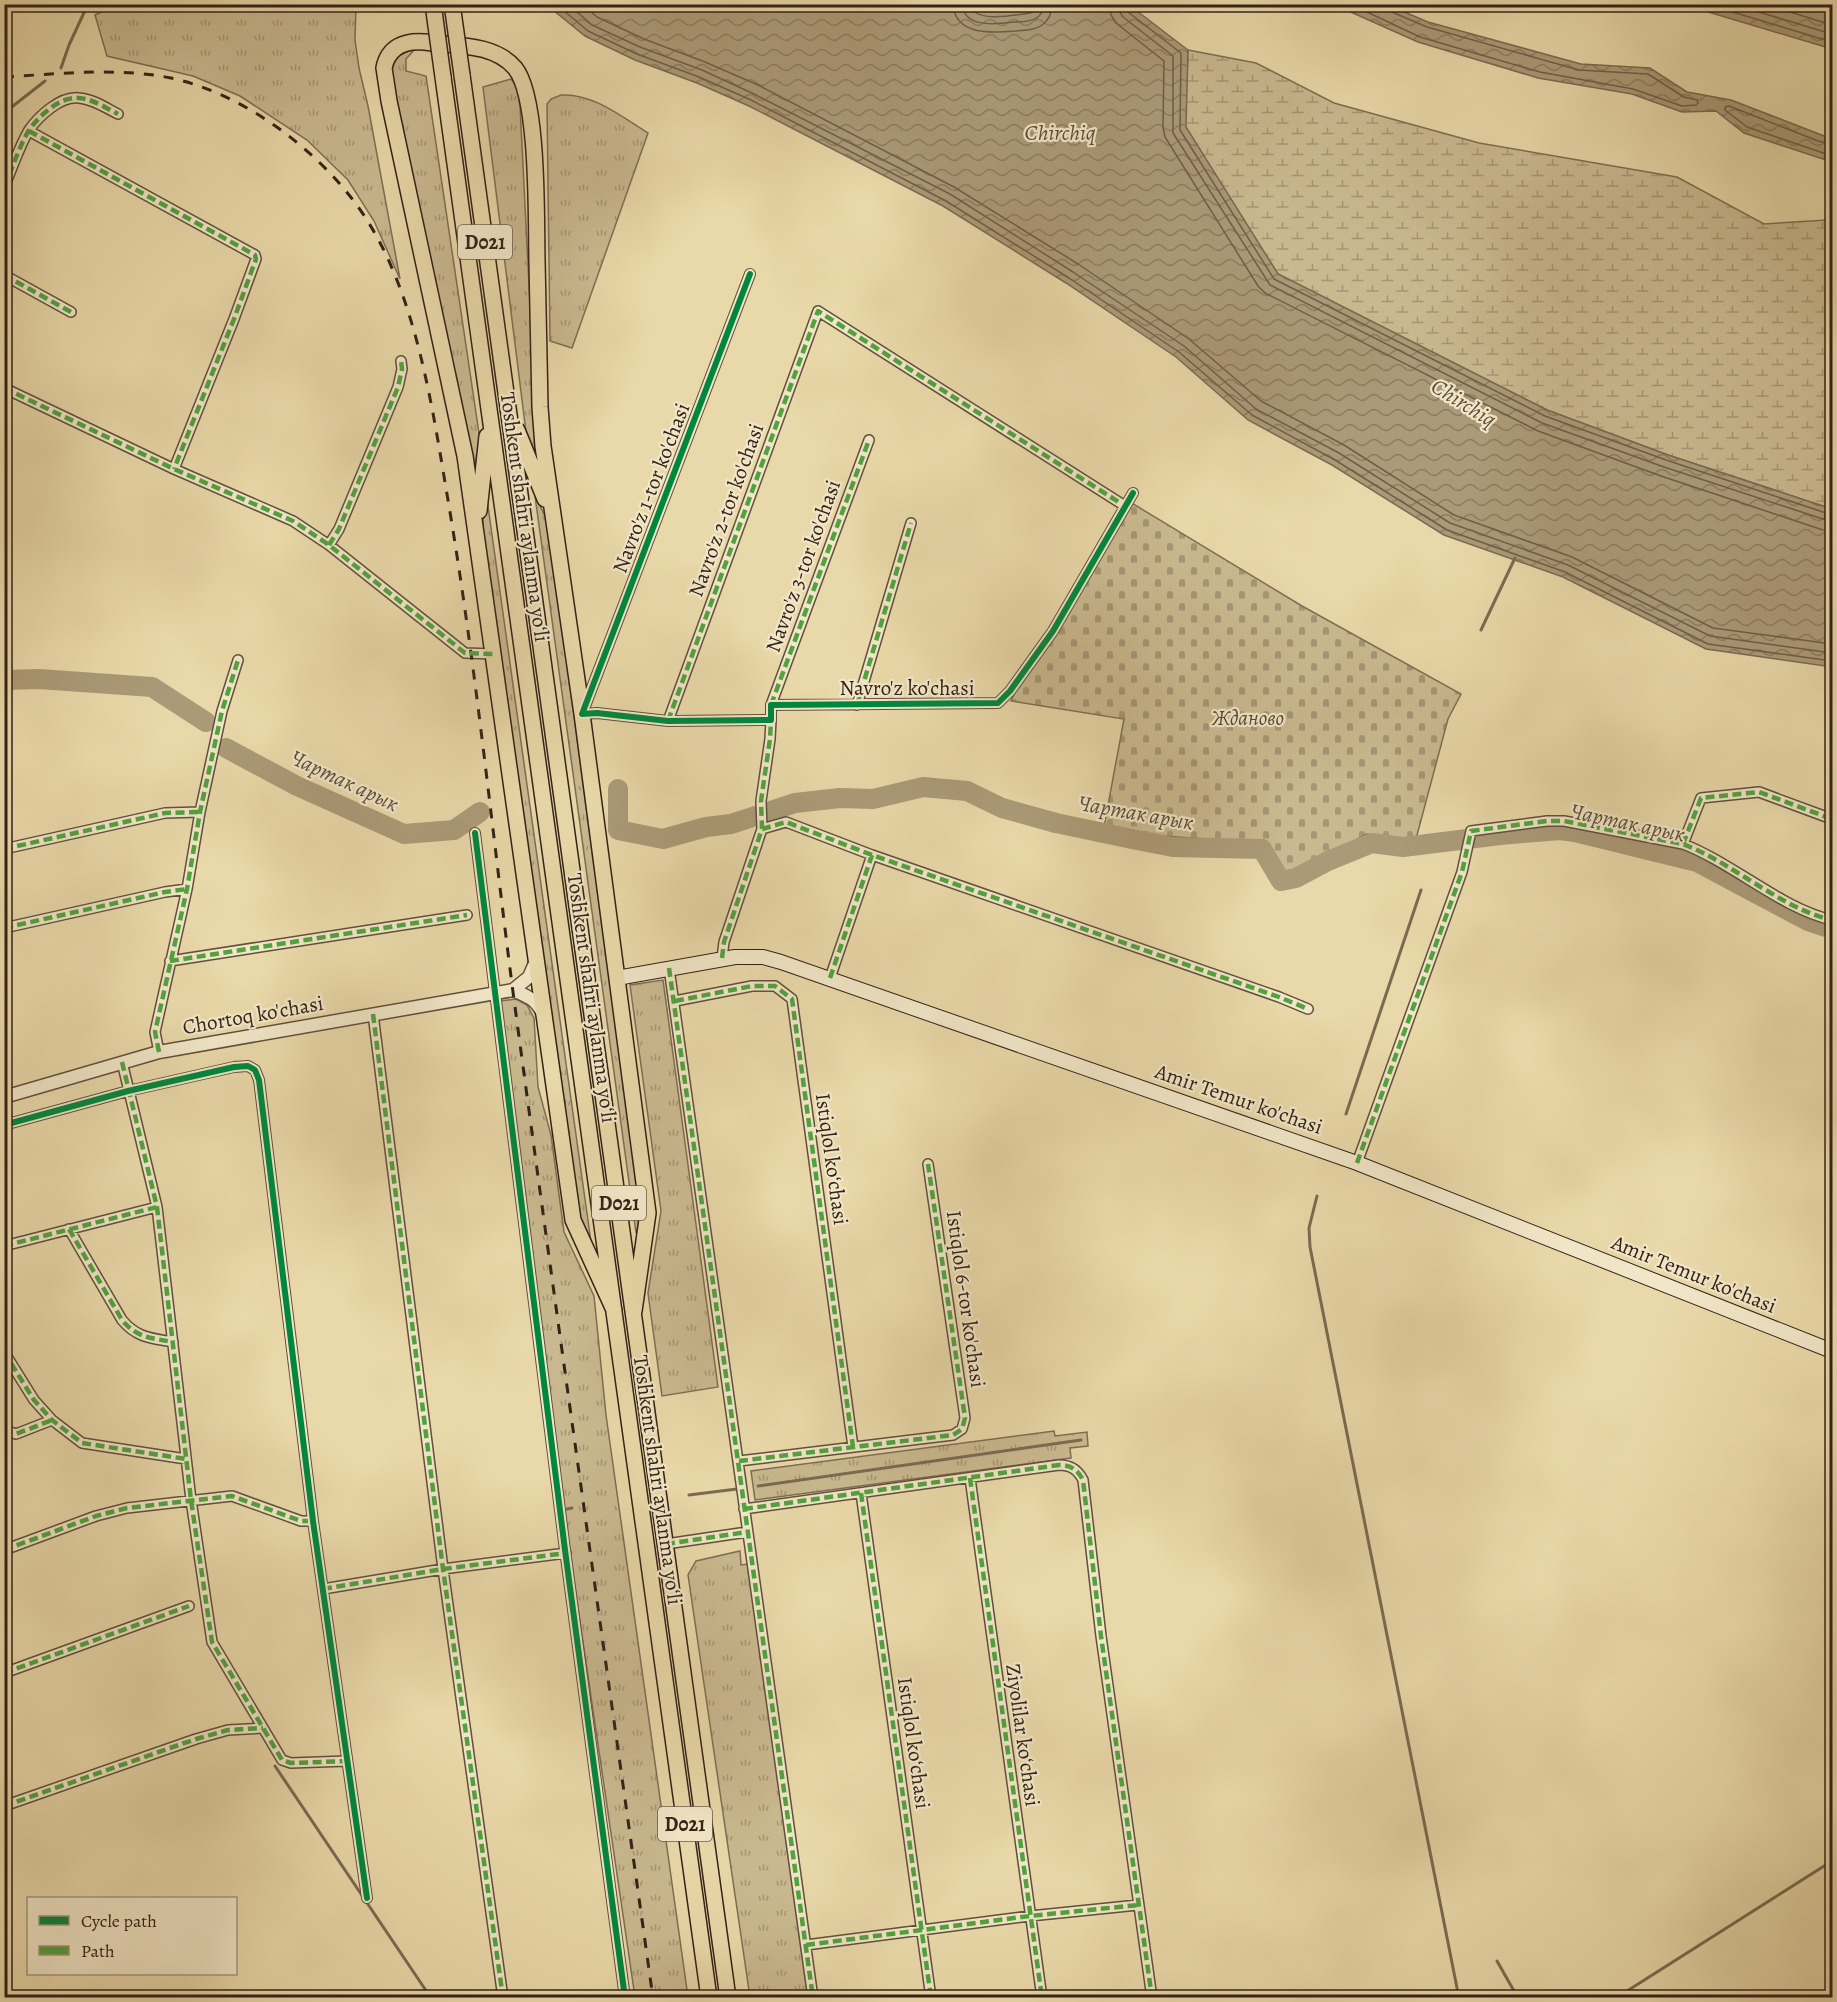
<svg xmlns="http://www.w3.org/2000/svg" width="1837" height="2002" viewBox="0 0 1837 2002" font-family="Alegreya,serif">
  <defs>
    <pattern id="grass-tufts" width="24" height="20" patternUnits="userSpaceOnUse" patternTransform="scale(1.5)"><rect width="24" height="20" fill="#cab990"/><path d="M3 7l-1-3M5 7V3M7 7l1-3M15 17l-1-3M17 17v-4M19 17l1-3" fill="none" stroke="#a59675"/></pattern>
    <pattern id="wetland-marsh" width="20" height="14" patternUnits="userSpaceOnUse" patternTransform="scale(1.5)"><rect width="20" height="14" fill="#cab990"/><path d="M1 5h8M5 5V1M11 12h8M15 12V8" fill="none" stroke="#a59675"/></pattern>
    <pattern id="cemetery-stones" width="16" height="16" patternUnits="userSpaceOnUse" patternTransform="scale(1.5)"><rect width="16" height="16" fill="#cab990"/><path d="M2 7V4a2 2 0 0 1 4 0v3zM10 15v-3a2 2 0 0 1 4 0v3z" fill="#a59675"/></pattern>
    <pattern id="water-waves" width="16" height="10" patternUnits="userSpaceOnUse" patternTransform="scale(1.5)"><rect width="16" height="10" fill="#ab9a77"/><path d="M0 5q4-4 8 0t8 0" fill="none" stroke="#8c7d61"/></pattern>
  </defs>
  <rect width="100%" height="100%" fill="#e9d8a9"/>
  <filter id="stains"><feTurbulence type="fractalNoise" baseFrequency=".00333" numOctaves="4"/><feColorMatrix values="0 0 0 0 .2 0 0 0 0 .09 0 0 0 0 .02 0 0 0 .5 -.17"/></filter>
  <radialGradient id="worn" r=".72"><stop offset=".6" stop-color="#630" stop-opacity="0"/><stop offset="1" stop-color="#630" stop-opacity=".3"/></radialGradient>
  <path fill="url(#grass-tufts)" stroke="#7e6e54" stroke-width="1.5" d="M 117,4 L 356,5 L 355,40 L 359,68 L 368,106 L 400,279 L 374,221 L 348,180 L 307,140 L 240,96 L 193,76 L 107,56 L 95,15 Z
    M 415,49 L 406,59 L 406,71 L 426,76 L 480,440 L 474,471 L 430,256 L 397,120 L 392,70 C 394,57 403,52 415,49 Z
    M 511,79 L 517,87 L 520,106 L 538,463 L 526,432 L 483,87 Z
    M 561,95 C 593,93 622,117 648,133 L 572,348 L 550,341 L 547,104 L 551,99 Z
    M 535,496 L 548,522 L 641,1214 L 636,1233 Z
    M 487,499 L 591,1242 L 578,1218 L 484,543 L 483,520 Z
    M 663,980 L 718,1387 L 662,1396 L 648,1293 L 661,1211 L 630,985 Z
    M 516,999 L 527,1005 L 534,1018 L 538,1087 L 551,1135 L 564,1232 L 594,1296 L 606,1415 L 688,1997 L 635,1997 L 570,1553 L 500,1001 Z
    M 1054,1431 L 1055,1436 L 1087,1432 L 1088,1446 L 1070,1448 L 1071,1458 L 755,1500 L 751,1471 Z
    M 740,1551 L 741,1565 L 748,1564 L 808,1997 L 750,1997 L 688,1575 L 696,1561 Z"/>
  <path fill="url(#wetland-marsh)" stroke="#7e6e54" stroke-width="1.5" d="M 1188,50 L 1256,63 L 1334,103 L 1479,143 L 1677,177 L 1764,224 L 1827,220 L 1832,221 L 1832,509 L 1668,455 L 1547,410 L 1278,274 L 1185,127 Z"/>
  <path fill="url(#cemetery-stones)" stroke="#7e6e54" stroke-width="1.5" d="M 1130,502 L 1302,606 L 1461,694 L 1448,719 L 1416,839 L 1393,841 L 1367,834 L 1290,874 L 1281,873 L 1265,843 L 1103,832 L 1124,719 L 1011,701 L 1016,690 Z"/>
  <path fill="url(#water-waves)" stroke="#7b6a51" stroke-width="1.5" d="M 966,4 L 990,11 L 1063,5 L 1129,5 L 1188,50 L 1186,127 L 1278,274 L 1547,410 L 1668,455 L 1832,509 L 1832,667 L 1706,649 L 1563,577 L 1444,535 L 1332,465 L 1248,420 L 1176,357 L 1066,283 L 943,206 L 749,106 L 697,83 L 635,60 L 585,36 L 547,5 Z
    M 1335,5 L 1388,5 L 1428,22 L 1581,64 L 1650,68 L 1687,92 L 1731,100 L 1832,139 L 1832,162 L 1744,133 L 1716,111 L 1682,112 L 1632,94 L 1538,78 L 1418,42 Z
    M 1685,5 L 1832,5 L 1832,49 Z"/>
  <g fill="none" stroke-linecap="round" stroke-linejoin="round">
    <path stroke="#6f5e47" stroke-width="1.5" d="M 556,4 L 588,31 L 637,54 L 699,77 L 751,100 L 946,201 L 1069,278 L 1179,352 L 1252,415 L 1335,460 L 1447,530 L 1565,572 L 1708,644 L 1832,661
      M 568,4 L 592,25 L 640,47 L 702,70 L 754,94 L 950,194 L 1073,272 L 1184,346 L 1256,409 L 1339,453 L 1450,523 L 1568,565 L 1710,636 L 1832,653
      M 582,4 L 597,17 L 644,39 L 705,62 L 758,85 L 954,187 L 1078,264 L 1189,339 L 1261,401 L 1344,445 L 1454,515 L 1572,557 L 1713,628 L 1832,644
      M 953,4 C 955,36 992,33 1015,31 C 1024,30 1034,31 1042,25 C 1049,20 1052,13 1052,4
      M 962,4 C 964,29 997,24 1015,22 C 1022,22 1032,22 1038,17 C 1042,14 1043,10 1043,4
      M 970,4 C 973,24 1016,15 1030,13 L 1035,10 L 1035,4
      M 1109,4 L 1111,15 L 1116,23 L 1164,61 L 1163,127 L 1165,137 L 1258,286 L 1265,293 L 1538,431 L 1661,476 L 1823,530 L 1832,531
      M 1118,4 L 1119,11 L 1123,17 L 1173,56 L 1173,133 L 1270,285 L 1542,423 L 1664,467 L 1832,522
      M 1126,4 L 1128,12 L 1181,53 L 1180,130 L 1274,279 L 1545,416 L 1666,460 L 1832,515
      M 1350,4 L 1420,37 L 1540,72 L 1633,89 L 1682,106 L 1696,105 L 1698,103 L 1697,100 L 1684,97 L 1648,74 L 1579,70 L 1427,27 L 1392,12 L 1388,4
      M 1706,4 L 1832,42
      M 1732,4 L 1832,34
      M 1764,4 L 1832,25
      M 1832,144 L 1818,141 L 1729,106 L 1725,107 L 1725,110 L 1747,127 L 1832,156"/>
    <path stroke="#7b6a51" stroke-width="3" d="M 61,68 L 69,45 L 88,4
      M 4,113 L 45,81
      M 1481,630 L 1515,558
      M 1346,1114 L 1421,890
      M 1317,1196 L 1309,1228 L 1310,1247 L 1459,1998
      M 758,1486 L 1081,1440
      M 689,1495 L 737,1489
      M 567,1509 L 572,1508
      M 275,1766 L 431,1998
      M 1497,1961 L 1518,1998
      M 1616,1998 L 1832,1861"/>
    <path stroke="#ab9a77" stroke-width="20" d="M 4,680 L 39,679 L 152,687 L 206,722
      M 226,748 L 297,786 L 404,834 L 454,830 L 480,812
      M 618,789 L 618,830 L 663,839 L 706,827 L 731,824 L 795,803 L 840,798 L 873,799 L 923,787 L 967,791 L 1002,808 L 1056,823 L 1132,839 L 1173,847 L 1262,849 L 1281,881 L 1296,878 L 1328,861 L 1372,843 L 1403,847 L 1500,835 L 1560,830 L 1575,832 L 1697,862 L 1808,921 L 1832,929"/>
    <g stroke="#60503c" stroke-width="12">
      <path id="minor" d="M 29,131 L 255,255 L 256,259 L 234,319 L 174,469
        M 4,187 C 12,169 19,147 29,130 C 39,116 60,96 79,98 C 93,99 106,108 118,114
        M 750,274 L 582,714 L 597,713 L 668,721 L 771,720 L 771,705 L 998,703 L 1010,691 L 1053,631 L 1133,493
        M 4,275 L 71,312
        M 4,388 L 174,469 L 293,521 L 329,545 L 465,653 L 494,654
        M 329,545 L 339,529 L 398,387 L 402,369 L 401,361
        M 771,705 L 869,440
        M 857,705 L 911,523
        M 668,721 L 818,311 L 1125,506
        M 762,829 L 786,822 L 872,855 L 1279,997 L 1308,1009
        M 475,833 L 565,1550 L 625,1998
        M 1683,844 L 1701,798 L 1759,792 L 1832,819
        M 4,849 L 165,813 L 200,812
        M 4,928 L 165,892 L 187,889
        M 722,958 L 724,942 L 762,829 L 761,801 L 770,739 L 771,720
        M 170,961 L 467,915
        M 669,968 L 813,1998
        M 830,978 L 872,855
        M 675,1001 L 752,986 L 775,986 L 792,999 L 853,1447
        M 373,1014 L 443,1569 L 503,1998
        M 159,1052 L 155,1032 L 187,889 L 200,812 L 222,711 L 238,660
        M 122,1062 L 157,1207 L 191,1500 L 212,1642 L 282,1760 L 291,1763 L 347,1761
        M 4,1125 L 128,1091 L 234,1067 L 248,1066 L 255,1070 L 259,1080 L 313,1521 L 367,1898
        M 1357,1163 L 1462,872 L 1471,831 L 1547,821 L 1564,821 L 1683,844 C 1733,863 1782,909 1832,920
        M 69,1229 L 122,1320 C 137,1338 151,1338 173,1342
        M 4,1246 L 157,1207
        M 4,1352 L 34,1400 L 52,1420 L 82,1443 L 186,1459
        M 4,1430 L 16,1434 L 52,1420
        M 739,1461 L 953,1435 L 962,1429 L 965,1418 L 928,1164
        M 970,1478 L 1042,1998
        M 861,1493 L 931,1998
        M 744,1509 L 1059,1465 C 1071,1465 1078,1470 1083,1480 L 1101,1636 L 1152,1998
        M 666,1544 L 747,1532
        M 4,1550 L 96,1516 L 127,1508 L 232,1496 L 301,1521 L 313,1521
        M 323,1589 L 443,1569 L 566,1553
        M 4,1673 L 189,1606
        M 4,1806 L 196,1739 L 228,1730 L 263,1728
        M 806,1945 L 1030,1916 L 1138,1905"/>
    </g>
    <g stroke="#60503c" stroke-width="15">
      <path id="tertiary" d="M 536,961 L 529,977 L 513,990 C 527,996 536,999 543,1014
        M 4,1097 L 159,1052 L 513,990"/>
    </g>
    <g stroke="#332217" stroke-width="16">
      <path id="secondary" d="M 617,978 L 735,957 L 763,957 L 781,962 L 1357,1163 L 1832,1351"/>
    </g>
    <g stroke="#332217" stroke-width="18">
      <path id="trunk" d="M 462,75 L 728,1998
        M 443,77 L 709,1998
        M 517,430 L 545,499
        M 479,511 L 487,436
        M 614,1310 L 573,1220 L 465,456 L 389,101 L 384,68 C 388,47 405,40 425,42 C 454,46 494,43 515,68 C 539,97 536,220 537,261 C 538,310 539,358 540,407 L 543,446 L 582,714 L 648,1213 L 634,1311"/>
    </g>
    <use href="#minor" stroke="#f1e6c7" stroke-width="9"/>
    <use href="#tertiary" stroke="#f1e6c7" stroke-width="12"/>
    <use href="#secondary" stroke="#f1e6c7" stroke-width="14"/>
    <use href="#trunk" stroke="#e9d8a9" stroke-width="15"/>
    <path stroke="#332217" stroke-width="3" stroke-dasharray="10 10" stroke-linecap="butt" d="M 4,77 C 59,74 117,67 171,78 C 241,93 311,145 353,200 C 416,282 432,407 449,506 C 476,667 492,830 513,992 C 558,1328 606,1663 653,1998"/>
    <g stroke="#332217" stroke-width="18" stroke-linecap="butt">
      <path id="trunk-bridge" d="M 433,4 L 443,77
        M 452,4 L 462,75"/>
    </g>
    <use href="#trunk-bridge" stroke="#e9d8a9" stroke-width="15"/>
    <path stroke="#52a240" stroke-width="4.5" stroke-dasharray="9 4.5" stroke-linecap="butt" d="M 29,131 L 255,255 L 256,259 L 234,319 L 174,469
      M 4,187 C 12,169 19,147 29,130 C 39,116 60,96 79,98 C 93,99 106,108 118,114
      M 4,275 L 71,312
      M 4,388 L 174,469 L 293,521 L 329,545 L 465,653 L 494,654
      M 329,545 L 339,529 L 398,387 L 402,369 L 401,361
      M 771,705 L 869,440
      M 857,705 L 911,523
      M 668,721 L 818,311 L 1125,506
      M 762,829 L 786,822 L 872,855 L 1279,997 L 1308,1009
      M 1683,844 L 1701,798 L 1759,792 L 1832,819
      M 4,849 L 165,813 L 200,812
      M 4,928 L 165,892 L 187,889
      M 722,958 L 724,942 L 762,829 L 761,801 L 770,739 L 771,720
      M 170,961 L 467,915
      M 669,968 L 813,1998
      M 830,978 L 872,855
      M 675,1001 L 752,986 L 775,986 L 792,999 L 853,1447
      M 373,1014 L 443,1569 L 503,1998
      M 159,1052 L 155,1032 L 187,889 L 200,812 L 222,711 L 238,660
      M 122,1062 L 157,1207 L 191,1500 L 212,1642 L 282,1760 L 291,1763 L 347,1761
      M 1357,1163 L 1462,872 L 1471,831 L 1547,821 L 1564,821 L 1683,844 C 1733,863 1782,909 1832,920
      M 69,1229 L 122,1320 C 137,1338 151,1338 173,1342
      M 4,1246 L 157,1207
      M 4,1352 L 34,1400 L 52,1420 L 82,1443 L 186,1459
      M 4,1430 L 16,1434 L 52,1420
      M 739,1461 L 953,1435 L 962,1429 L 965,1418 L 928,1164
      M 970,1478 L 1042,1998
      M 861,1493 L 931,1998
      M 744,1509 L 1059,1465 C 1071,1465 1078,1470 1083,1480 L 1101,1636 L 1152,1998
      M 666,1544 L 747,1532
      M 4,1550 L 96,1516 L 127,1508 L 232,1496 L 301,1521 L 313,1521
      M 323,1589 L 443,1569 L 566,1553
      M 4,1673 L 189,1606
      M 4,1806 L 196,1739 L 228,1730 L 263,1728
      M 806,1945 L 1030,1916 L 1138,1905"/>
    <g stroke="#f1e6c7" stroke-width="10">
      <path id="cycleway" d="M 750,274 L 582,714 L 597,713 L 668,721 L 771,720 L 771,705 L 998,703 L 1010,691 L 1053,631 L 1133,493
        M 475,833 L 565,1550 L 625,1998
        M 4,1125 L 128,1091 L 234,1067 L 248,1066 L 255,1070 L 259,1080 L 313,1521 L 367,1898"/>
    </g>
    <use href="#cycleway" stroke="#00873e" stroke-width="6"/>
  </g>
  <g text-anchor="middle" stroke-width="4.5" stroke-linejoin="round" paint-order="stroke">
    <g fill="#f1e6c7" stroke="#6c5d4c" stroke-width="1.5">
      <rect x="458" y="225" width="54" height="34" rx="4.5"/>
      <rect x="592" y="1186" width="54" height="34" rx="4.5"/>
      <rect x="658" y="1807" width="54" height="34" rx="4.5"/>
    </g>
    <g font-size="20" font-weight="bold" fill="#332217">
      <text x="485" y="249">D021</text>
      <text x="619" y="1210">D021</text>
      <text x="685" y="1831">D021</text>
    </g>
    <g font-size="21" fill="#332217" stroke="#f1e6c7">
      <text transform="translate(651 488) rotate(-69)" y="7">Navro'z 1-tor ko'chasi</text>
      <text transform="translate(726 510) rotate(-70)" y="7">Navro'z 2-tor ko'chasi</text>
      <text transform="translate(525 517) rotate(82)" y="7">Toshkent shahri aylanma yoʻli</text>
      <text transform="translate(803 566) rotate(-70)" y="7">Navro'z 3-tor ko'chasi</text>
      <text x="907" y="695">Navro'z ko'chasi</text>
      <text transform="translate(592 998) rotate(82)" y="7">Toshkent shahri aylanma yoʻli</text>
      <text transform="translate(253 1015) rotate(-10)" y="7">Chortoq ko'chasi</text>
      <text transform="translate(1239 1099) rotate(19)" y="7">Amir Temur ko'chasi</text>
      <text transform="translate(832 1159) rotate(82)" y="7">Istiqlol koʻchasi</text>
      <text transform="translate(1694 1274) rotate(22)" y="7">Amir Temur ko'chasi</text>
      <text transform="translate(966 1299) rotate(82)" y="7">Istiqlol 6-tor ko'chasi</text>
      <text transform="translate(658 1480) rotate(82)" y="7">Toshkent shahri aylanma yoʻli</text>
      <text transform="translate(1023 1735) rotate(82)" y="7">Ziyolilar koʻchasi</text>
      <text transform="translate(914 1743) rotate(82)" y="7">Istiqlol koʻchasi</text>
    </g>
    <g font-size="21" font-style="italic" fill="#594835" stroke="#f1e6c7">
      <text x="1248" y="725">Жданово</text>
    </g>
    <g font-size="22" font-style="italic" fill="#5d4c39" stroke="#f1e6c7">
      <text x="1060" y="140">Chirchiq</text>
      <text transform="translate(1464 402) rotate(32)" y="8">Chirchiq</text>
      <text transform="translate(345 780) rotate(25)" y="8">Чартак арык</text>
      <text transform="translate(1136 812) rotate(10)" y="8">Чартак арык</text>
      <text transform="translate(1628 822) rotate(12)" y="8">Чартак арык</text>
    </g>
  </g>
  <rect width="1837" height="2002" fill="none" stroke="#e9d8a9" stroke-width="24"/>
  <rect x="6" y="6" width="1825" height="1990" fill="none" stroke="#332217" stroke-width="3"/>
  <rect x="12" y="12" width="1813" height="1978" fill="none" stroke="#332217" stroke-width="1.5"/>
  <rect x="27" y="1897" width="210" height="78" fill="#f1e6c7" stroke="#a59881" stroke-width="1.5"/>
  <rect x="39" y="1916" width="30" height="9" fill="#00873e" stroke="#a59881" stroke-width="1.5"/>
  <text x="81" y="1927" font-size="18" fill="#332217">Cycle path</text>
  <rect x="39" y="1946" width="30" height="9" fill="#52a240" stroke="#a59881" stroke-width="1.5"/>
  <text x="81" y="1957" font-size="18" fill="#332217">Path</text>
  <rect width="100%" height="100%" filter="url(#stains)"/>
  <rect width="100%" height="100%" fill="url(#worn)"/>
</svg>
